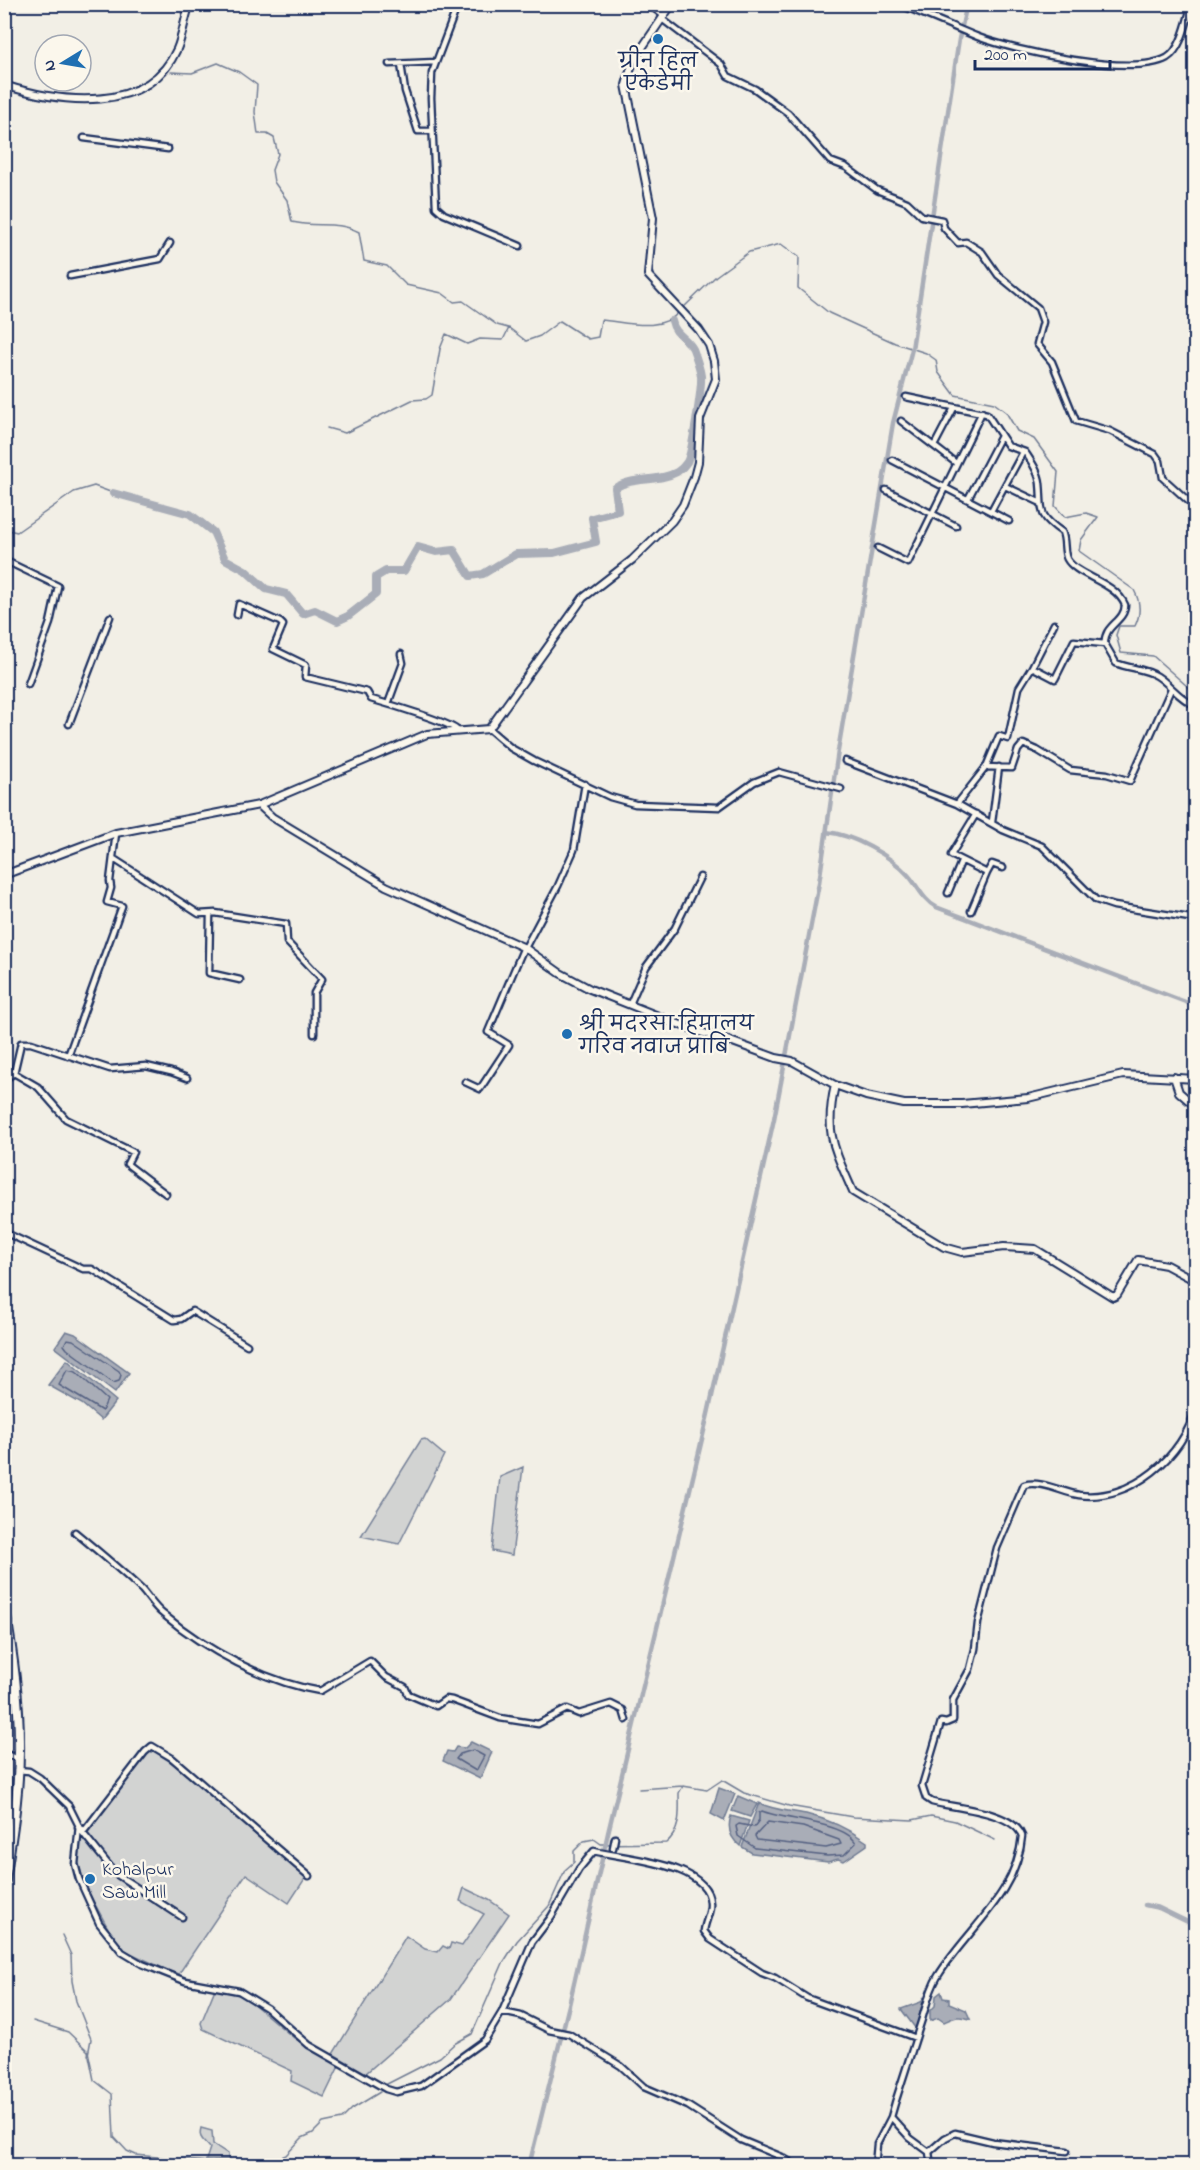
<svg xmlns="http://www.w3.org/2000/svg" width="1200" height="2170" viewBox="0 0 1200 2170" font-family="'Indie Flower','Playpen Sans Deva',sans-serif">
  <rect width="100%" height="100%" fill="#f2efe6"/>
  <filter id="ink" filterUnits="userSpaceOnUse"><feTurbulence type="fractalNoise" baseFrequency=".0167" numOctaves="2"/><feDisplacementMap in="SourceGraphic" scale="12" xChannelSelector="R" yChannelSelector="G"/><feConvolveMatrix kernelMatrix="1 2 1 2 8 2 1 2 1" color-interpolation-filters="sRGB"/></filter>
  <g filter="url(#ink)">
    <path fill="#d2d3d2" stroke="#768198" stroke-width="1.5" d="M 425,1439 L 444,1455 L 399,1544 L 361,1536 L 421,1440 Z
      M 523,1467 L 512,1555 L 492,1551 L 500,1477 Z
      M 151,1749 L 180,1768 L 306,1877 L 289,1903 L 246,1874 L 178,1975 L 126,1951 L 114,1939 L 85,1886 L 78,1861 L 81,1837 Z
      M 464,1888 L 489,1900 L 509,1914 L 451,1999 L 366,2073 L 333,2054 L 406,1936 L 425,1949 L 438,1952 L 443,1946 L 449,1949 L 451,1943 L 462,1946 L 484,1914 L 460,1901 Z
      M 215,1989 L 244,1996 L 294,2038 L 339,2066 L 324,2097 L 291,2081 L 292,2071 L 203,2029 L 201,2023 Z
      M 201,2128 L 212,2131 L 213,2144 L 228,2154 L 228,2160 L 206,2160 L 210,2148 C 204,2140 198,2139 201,2128 Z"/>
    <path fill="#a9adb7" stroke="#707b93" stroke-width="1.5" d="M 66,1331 L 75,1334 L 129,1373 L 115,1393 L 55,1347 Z
      M 67,1360 L 116,1401 L 101,1420 L 82,1404 L 48,1385 Z
      M 471,1742 L 492,1752 L 480,1779 L 443,1761 L 447,1751 L 453,1752 L 456,1747 L 465,1748 Z
      M 719,1788 L 735,1794 L 724,1821 L 711,1814 Z
      M 738,1796 L 757,1804 L 750,1817 L 732,1811 Z
      M 759,1803 C 776,1811 788,1810 806,1814 C 827,1819 849,1829 867,1842 L 867,1845 L 844,1861 L 838,1859 L 828,1862 L 752,1853 L 742,1847 Z
      M 731,1816 L 749,1821 L 740,1846 C 730,1838 727,1828 731,1816 Z
      M 941,1992 L 943,1998 L 949,1999 L 949,2003 L 966,2010 L 970,2019 C 958,2015 955,2017 944,2022 L 938,2018 L 930,2021 L 930,2011 L 935,2006 L 936,1996 Z
      M 924,1997 L 916,2029 L 901,2009 L 921,2002 Z"/>
    <g fill="none" stroke-linecap="round" stroke-linejoin="round">
      <path stroke="#546182" stroke-width="1.5" d="M 67,1339 L 73,1340 L 119,1371 L 121,1375 L 119,1381 L 113,1383 L 67,1349 L 64,1345 Z
        M 67,1370 L 76,1372 L 107,1400 L 102,1411 L 59,1385 Z
        M 473,1750 L 484,1756 L 476,1771 L 456,1759 L 460,1754 Z
        M 762,1811 C 783,1820 845,1822 856,1843 L 844,1855 L 827,1856 L 755,1848 L 738,1836 L 736,1826 L 739,1824 L 754,1827 L 759,1820 L 759,1813 Z
        M 768,1822 L 803,1827 L 839,1840 L 841,1844 L 826,1848 L 757,1840 L 755,1836 Z"/>
      <path stroke="#707b93" stroke-width="1.5" d="M 171,72 L 192,73 L 218,63 L 239,72 L 257,85 L 255,112 L 258,134 L 267,134 L 274,138 L 278,154 L 272,170 L 274,182 L 287,200 L 292,222 C 317,228 336,220 359,232 L 364,261 L 387,266 L 406,285 L 442,293 L 454,302 L 463,301 L 497,325 L 508,328
        M 682,309 L 716,276 L 749,252 L 781,244 L 799,257 L 798,288 L 829,313 L 895,343 L 926,353 L 936,360 L 938,372 L 955,395 L 994,403 L 1006,412 L 1017,431 L 1034,439 L 1058,472 L 1055,506 L 1065,517 L 1086,513 L 1098,517 L 1081,540 L 1079,551 L 1134,590 C 1140,601 1141,614 1135,626 L 1119,626 L 1116,635 L 1121,653 L 1153,656 L 1196,694
        M 327,428 L 345,433 L 412,400 L 426,399 L 432,395 L 440,349 L 446,334 L 467,344 L 480,339 L 503,340 L 509,328 L 526,341 L 540,336 L 560,321 L 588,339 L 598,337 L 601,320 C 626,322 661,333 679,312
        M 4,529 L 17,532 L 74,492 L 94,486 L 113,493
        M 639,1789 L 683,1786 L 707,1790 L 722,1780 L 744,1793 L 789,1806 L 853,1817 L 912,1820 L 931,1816 L 955,1821 L 995,1840
        M 62,1935 L 71,1955 L 72,1981 L 76,2001 L 91,2039 L 88,2055
        M 33,2021 L 68,2032 L 88,2051 L 94,2080 L 112,2094 L 114,2137 L 127,2151 L 136,2155 L 238,2165 L 277,2159 L 286,2155 L 302,2138 L 313,2133 L 323,2123 L 342,2119 L 352,2109 L 380,2092
        M 385,2085 L 440,2057 L 454,2044 L 472,2034 L 503,1963 L 517,1941 L 549,1906 L 565,1870 L 574,1862 L 574,1851 L 584,1841 L 594,1839 L 601,1844 L 666,1843 C 682,1830 679,1810 679,1793 L 683,1786"/>
      <path stroke="#a9adb7" stroke-width="4.5" d="M 826,832 C 852,834 891,856 908,875 C 918,886 923,900 936,907 L 1196,1006
        M 1145,1905 L 1159,1908 L 1196,1926
        M 529,2166 L 569,2005 L 608,1833 L 708,1414 L 774,1119 L 819,883 L 838,751 L 893,423 L 912,349 L 959,39 L 967,4"/>
      <path stroke="#a9adb7" stroke-width="8" d="M 113,493 L 190,514 L 213,532 L 225,559 L 245,570 L 266,589 L 286,594 L 303,614 L 315,610 L 337,621 L 348,616 L 376,594 L 376,577 L 386,571 L 404,571 L 418,547 L 436,552 L 454,550 L 470,576 L 483,574 L 516,554 L 554,553 L 596,542 L 592,518 L 618,511 L 615,488 C 633,476 657,483 677,472 C 680,470 685,465 687,462 C 692,453 702,387 701,376 C 700,368 696,357 693,349 C 687,337 675,336 672,321"/>
      <g stroke="#1b2f5e" stroke-width="9">
        <path id="street" d="M 458,4 L 432,73 L 431,98 L 436,207 L 444,214 L 520,246
          M 648,4 L 664,16
          M 897,4 C 925,14 951,26 978,37 C 1015,51 1132,77 1167,58 C 1182,49 1187,20 1192,4
          M 662,19 L 721,64 L 728,76 L 755,89 L 788,113 L 830,161 L 846,167 L 877,190 L 907,202 L 922,216 L 942,220 L 944,228 L 958,243 L 966,242 L 982,252 L 998,275 L 1038,308 L 1043,322 L 1037,344 L 1052,362 L 1076,421 L 1110,431 L 1155,454 L 1160,461 L 1163,478 L 1196,508
          M 389,64 L 436,62
          M 401,64 L 405,91 L 418,131 L 432,131
          M 84,138 L 168,149
          M 70,276 L 160,259 L 170,243
          M 906,397 L 987,414 L 1008,446 L 1025,452 C 1031,461 1039,472 1040,483 C 1043,511 1036,514 1062,532 C 1066,541 1063,551 1067,559 C 1076,576 1115,581 1125,605 C 1125,622 1103,625 1105,644
          M 901,421 L 956,463
          M 934,446 L 954,408
          M 892,460 L 1009,521
          M 1005,486 L 1039,502
          M 886,490 L 956,526
          M 968,499 L 1001,436
          M 991,511 L 1023,452
          M 878,548 L 908,563 L 982,412
          M 4,560 L 58,586 L 50,623 L 28,684
          M 237,615 L 239,604 L 280,622 L 283,625 L 273,649 L 306,665 L 305,677 L 367,692 L 371,699 C 385,703 453,723 458,731
          M 1032,667 L 1054,624
          M 388,704 L 403,663 L 401,654
          M 69,724 L 110,617
          M 489,729 L 511,748 L 534,761 L 610,797 L 635,804 L 719,807 L 754,782 L 779,772 L 841,789
          M 845,761 L 957,804 L 1003,830 L 1042,846 L 1096,900 L 1114,906 L 1196,919
          M 986,767 L 999,736 L 1008,739 L 1019,688 L 1032,667 L 1055,679 L 1074,641 L 1105,644 L 1116,663 C 1130,669 1144,668 1157,676 C 1171,685 1179,699 1196,706
          M 957,804 L 986,767 L 1012,768 L 1018,750 L 1023,744 L 1037,750 L 1070,770 L 1107,774 L 1130,781 L 1171,689
          M 992,822 L 999,767
          M 114,859 L 199,914 L 215,913 L 286,924 L 287,942 L 322,979 L 314,993 L 314,1034
          M 987,873 L 992,864 L 1003,868
          M 948,893 L 961,862
          M 971,911 L 987,873 L 951,855 L 976,814
          M 210,914 L 209,973 L 240,980
          M 525,948 L 558,886 L 574,850 L 585,784
          M 630,1004 L 646,967 L 675,928 L 700,877
          M 68,1056 L 122,906 L 107,902 L 111,888 L 110,881 L 116,833
          M 14,1073 L 38,1087 L 66,1119 L 133,1152 L 127,1164 L 166,1194
          M 4,1080 L 14,1073 L 21,1043 L 31,1043 L 110,1069 L 146,1066 L 171,1072 L 187,1078
          M 465,1082 L 480,1089 L 509,1045 L 488,1032 L 524,947
          M 4,1232 L 83,1269 L 92,1269 L 174,1320 L 181,1319 L 192,1311 L 247,1345
          M 75,1532 C 98,1551 121,1570 142,1590 C 149,1598 155,1608 163,1614 C 206,1650 265,1682 320,1691 L 370,1661 L 386,1677 L 405,1687 L 408,1694 L 436,1706 L 446,1699 L 452,1700 L 500,1718 L 538,1724 L 567,1709 L 579,1714 L 611,1704 L 623,1710 L 626,1720
          M 4,1753 L 18,1759
          M 17,1770 L 29,1771 L 40,1778 L 69,1806 L 79,1826 L 75,1864 L 79,1879 L 99,1923 L 122,1952 L 142,1964 L 185,1981 L 239,1991 L 267,2008 L 309,2045 L 386,2089 L 396,2092 L 421,2086 L 485,2040 L 502,2012 L 532,1942 L 551,1917 L 579,1869 L 594,1851 C 625,1859 709,1863 710,1903 C 711,1913 705,1921 704,1931 L 710,1939 L 762,1973 L 775,1978 L 807,1998 L 916,2038
          M 78,1827 L 85,1830 L 145,1752 L 152,1746 L 172,1758 L 309,1876
          M 78,1827 L 116,1874 L 182,1917
          M 613,1848 L 615,1838
          M 502,2012 L 521,2016 L 549,2030 L 569,2034 L 621,2066 L 644,2087 L 688,2106 L 741,2140 L 782,2157 L 797,2166
          M 929,2152 L 910,2138 L 891,2117 L 895,2103 C 904,2075 913,2047 922,2019 C 926,2006 930,1989 938,1976 C 966,1930 1017,1895 1022,1836 C 1013,1811 954,1808 932,1802 L 926,1798 L 922,1786 L 941,1722 L 946,1723 L 953,1720 L 953,1700 L 970,1669 L 975,1649 L 978,1623 L 997,1548 L 1024,1485 C 1041,1480 1061,1492 1079,1495 C 1131,1502 1184,1456 1196,1407
          M 875,2166 L 877,2144 L 891,2117
          M 931,2166 L 929,2152 L 945,2138 L 955,2133 L 993,2142 L 1067,2151"/>
      </g>
      <g stroke="#1b2f5e" stroke-width="10">
        <path id="secondary" d="M 4,85 C 60,103 148,115 177,49 C 183,35 184,19 190,4
          M 259,805 L 427,734 L 489,729 L 583,598 L 632,560 L 672,521 L 683,505 L 694,477 L 698,462 L 700,419 L 716,379 L 714,361 L 709,345 L 699,330 L 648,275 L 653,218 L 626,85 L 633,61 L 672,4
          M 4,875 L 116,833 L 259,805 L 272,817 L 386,886 L 525,948 L 560,973 L 590,989 L 696,1031 L 722,1038 L 776,1058 L 792,1061 L 835,1085 L 866,1096 L 904,1104 L 962,1104 L 1028,1098 L 1123,1075 L 1196,1079
          M 1174,1077 L 1179,1092 L 1196,1107
          M 835,1085 C 824,1134 834,1148 853,1192 L 944,1247 L 962,1252 L 1004,1247 L 1035,1249 L 1113,1297 L 1117,1295 L 1138,1260 L 1166,1265 L 1196,1281"/>
      </g>
      <g stroke="#1b2f5e" stroke-width="12">
        <path id="highway" d="M 4,1604 C 12,1649 19,1695 19,1741 C 20,1790 11,1839 4,1887"/>
      </g>
      <use href="#street" stroke="#fbf7ec" stroke-width="4.5"/>
      <use href="#secondary" stroke="#fbf7ec" stroke-width="6"/>
      <use href="#highway" stroke="#fbf7ec" stroke-width="8"/>
    </g>
  </g>
  <g fill="#1f6fb2" stroke="#fbf7ec" stroke-width="2">
    <circle cx="658" cy="39" r="6"/>
    <circle cx="567" cy="1034" r="6"/>
    <circle cx="90" cy="1879" r="6"/>
  </g>
  <g text-anchor="middle" stroke-width="5" stroke-linejoin="round" paint-order="stroke">
    <g font-size="20" fill="#1b2f5e" stroke="#fbf7ec" text-anchor="start">
      <text x="658" y="67" text-anchor="middle">ग्रीन हिल<tspan x="658" dy="23">एकेडेमी</tspan></text>
      <text x="579" y="1030">श्री मदरसा हिमालय<tspan x="579" dy="23">गरिव नवाज प्राबि</tspan></text>
      <text x="102" y="1875">Kohalpur<tspan x="102" dy="23">Saw Mill</tspan></text>
    </g>
  </g>
  <rect width="1200" height="2170" fill="none" stroke="#fbf7ec" stroke-width="24"/>
  <rect x="12" y="12" width="1176" height="2146" fill="none" stroke="#1b2f5e" stroke-width="2" filter="url(#ink)"/>
  <g transform="translate(63 63) rotate(259)"><circle r="28" fill="#fbf7ec" stroke="#a1a7b3" stroke-width="1.5"/>
  <path d="M0-4.5L10 22L0 15L-10 22Z" fill="#1f6fb2"/>
  <text y="-9" font-size="16" font-weight="bold" text-anchor="middle" fill="#1b2f5e">N</text>
  </g>
  <path d="M975 60v9h135v-9" fill="none" stroke="#1b2f5e" stroke-width="3"/>
  <text x="984" y="60" font-size="18" fill="#1b2f5e" stroke="#fbf7ec" stroke-width="4.5" paint-order="stroke">200 m</text>
</svg>
